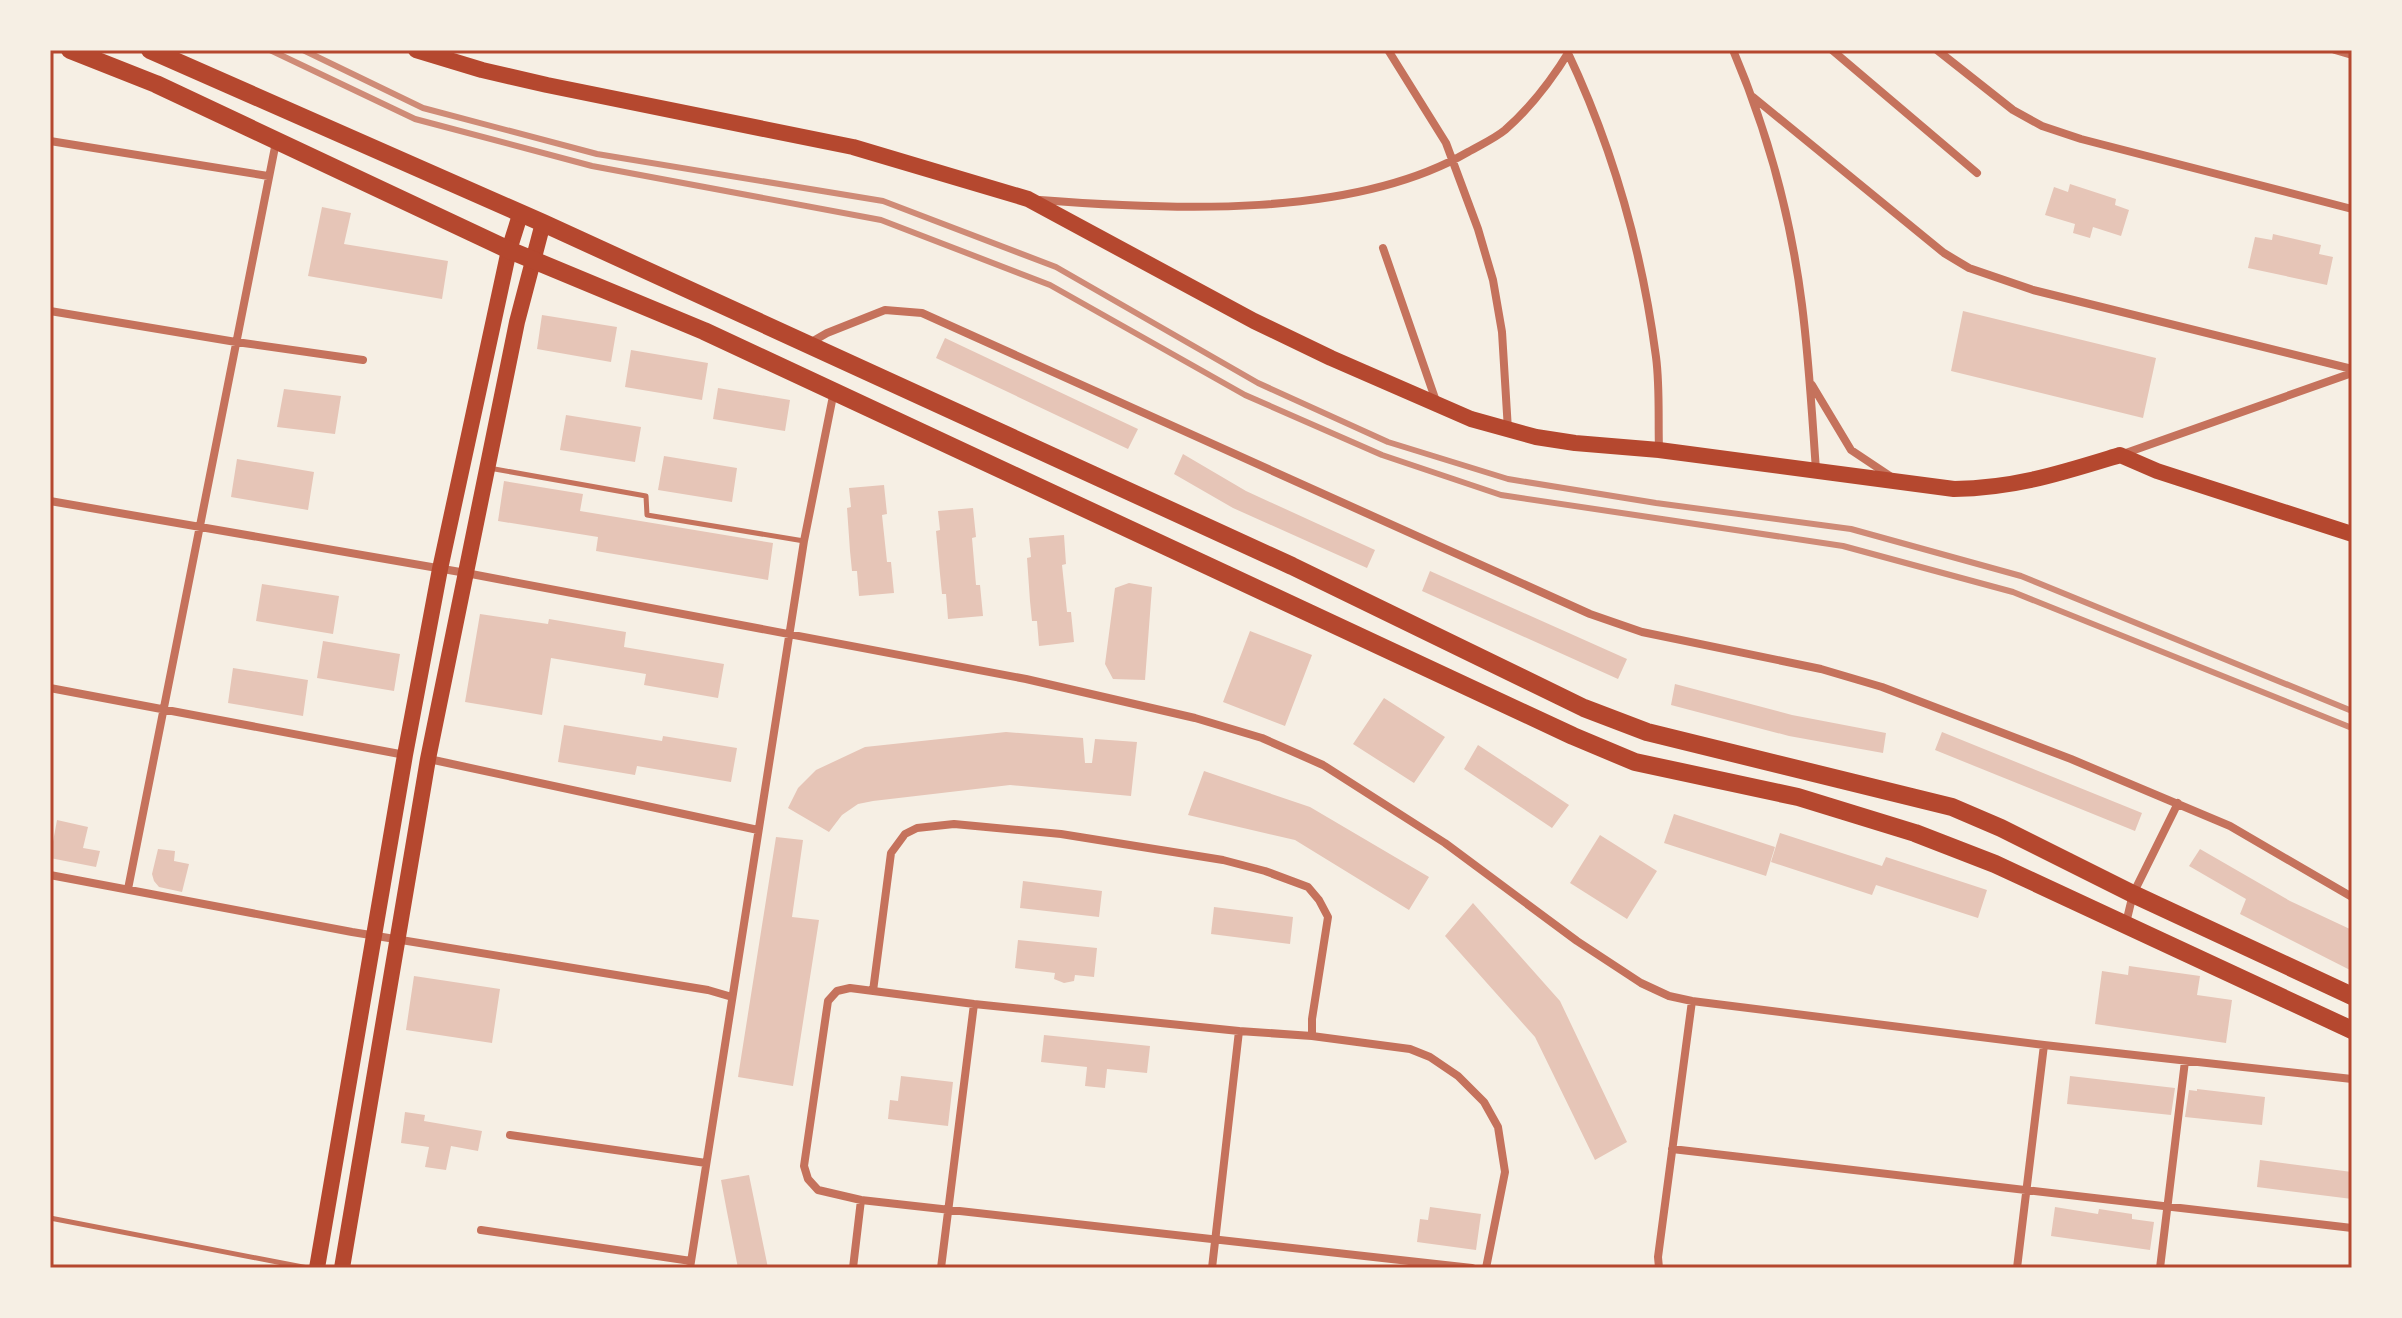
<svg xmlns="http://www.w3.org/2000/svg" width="2402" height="1318" viewBox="0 0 2402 1318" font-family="'DejaVu Sans',sans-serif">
  <rect width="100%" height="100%" fill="#f6efe4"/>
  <path fill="#e6c5b7" d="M 2070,184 L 2116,199 L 2115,205 L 2129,210 L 2121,236 L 2093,227 L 2090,238 L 2073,233 L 2075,224 L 2045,215 L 2054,187 L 2068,192 Z
    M 322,207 L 351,213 L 344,244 L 448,261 L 442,299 L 308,276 Z
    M 2273,234 L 2321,245 L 2319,254 L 2333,257 L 2327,285 L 2248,268 L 2255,237 L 2272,240 Z
    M 1963,311 L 2156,358 L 2143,418 L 1951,371 Z
    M 542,315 L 617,327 L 611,362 L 537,349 Z
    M 945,338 L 1138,429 L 1128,449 L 936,358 Z
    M 631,350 L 708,363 L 702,400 L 625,387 Z
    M 718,388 L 790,400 L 785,431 L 713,419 Z
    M 284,389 L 341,396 L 335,434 L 277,427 Z
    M 566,415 L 641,427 L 635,462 L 560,450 Z
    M 1183,454 L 1246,491 L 1375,550 L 1367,568 L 1233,508 L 1174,474 Z
    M 664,456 L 737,468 L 732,502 L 658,490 Z
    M 237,459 L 314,472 L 308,510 L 231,497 Z
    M 504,481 L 583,494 L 580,511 L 773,543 L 768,580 L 596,551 L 598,537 L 498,521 Z
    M 884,485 L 887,514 L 882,515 L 887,562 L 891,562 L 894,593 L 859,596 L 857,571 L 852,571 L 850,551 L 847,508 L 851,507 L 849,488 Z
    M 973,508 L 976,537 L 972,538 L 976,585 L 980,585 L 983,616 L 948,619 L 946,594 L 942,594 L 940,574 L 936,531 L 940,530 L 938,511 Z
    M 1064,535 L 1066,564 L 1062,565 L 1067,612 L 1071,612 L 1074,642 L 1039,646 L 1037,621 L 1032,621 L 1030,601 L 1027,558 L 1031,557 L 1029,538 Z
    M 1430,571 L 1627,659 L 1618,679 L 1422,591 Z
    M 1129,583 L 1152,587 L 1145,680 L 1113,679 L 1105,664 L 1115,588 Z
    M 262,584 L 339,596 L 333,634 L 256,621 Z
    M 480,614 L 548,624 L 549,619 L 626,632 L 624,647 L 724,664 L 718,698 L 644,685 L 646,674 L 551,658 L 542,715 L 465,702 Z
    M 1250,631 L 1312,655 L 1285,726 L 1223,702 Z
    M 323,641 L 400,654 L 394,691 L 317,678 Z
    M 233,668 L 308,680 L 303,716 L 228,703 Z
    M 1675,684 L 1792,715 L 1886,733 L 1883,753 L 1789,736 L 1671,705 Z
    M 1384,698 L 1445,737 L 1414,783 L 1353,744 Z
    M 564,725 L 662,741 L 663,736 L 737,748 L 731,782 L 637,766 L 635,775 L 558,762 Z
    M 1006,732 L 1083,738 L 1085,763 L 1092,763 L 1095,739 L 1137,742 L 1131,796 L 1010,785 L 873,801 L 858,804 L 842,815 L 829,832 L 788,808 L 798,788 L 816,770 L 865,747 Z
    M 1942,732 L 2142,813 L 2135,831 L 1935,750 Z
    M 1478,745 L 1569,805 L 1552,828 L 1464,769 Z
    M 1204,771 L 1310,807 L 1429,877 L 1409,910 L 1295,840 L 1188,815 Z
    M 1674,814 L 1775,847 L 1766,876 L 1664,843 Z
    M 57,820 L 88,827 L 83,848 L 100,851 L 96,867 L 50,858 Z
    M 1780,833 L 1882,866 L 1886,857 L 1987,890 L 1978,918 L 1876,885 L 1872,895 L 1771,862 Z
    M 1600,835 L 1657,871 L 1627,919 L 1570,883 Z
    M 776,837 L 803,840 L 792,917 L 819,920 L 793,1086 L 738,1077 Z
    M 158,849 L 175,851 L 174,861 L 189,864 L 182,892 L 159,887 L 154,881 L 152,874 Z
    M 2200,849 L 2290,901 L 2352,930 L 2352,971 L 2240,914 L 2246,899 L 2189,866 Z
    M 1023,881 L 1102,891 L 1099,917 L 1020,908 Z
    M 1473,903 L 1560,1001 L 1627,1142 L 1595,1160 L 1535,1037 L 1445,936 Z
    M 1214,907 L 1293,917 L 1290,944 L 1211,934 Z
    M 1018,940 L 1097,948 L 1094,977 L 1075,975 L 1074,981 L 1064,983 L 1054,979 L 1055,973 L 1015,968 Z
    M 2129,966 L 2200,976 L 2197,995 L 2232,1000 L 2226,1043 L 2095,1024 L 2102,971 L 2128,975 Z
    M 414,976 L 500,989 L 492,1043 L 406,1030 Z
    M 1044,1035 L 1150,1046 L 1147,1073 L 1107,1069 L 1105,1088 L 1085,1086 L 1087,1067 L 1041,1062 Z
    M 901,1076 L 953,1082 L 948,1126 L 888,1119 L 890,1100 L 898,1101 Z
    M 2070,1076 L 2175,1088 L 2171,1115 L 2067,1104 Z
    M 2197,1089 L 2265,1097 L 2262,1125 L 2185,1117 L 2189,1090 L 2197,1091 Z
    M 405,1112 L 425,1115 L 424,1121 L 482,1131 L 478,1151 L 451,1146 L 446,1170 L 425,1167 L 429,1147 L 401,1143 Z
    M 2260,1160 L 2352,1172 L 2352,1199 L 2257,1187 Z
    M 749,1175 L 768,1268 L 738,1268 L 727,1212 L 721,1180 Z
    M 1430,1207 L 1481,1214 L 1476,1250 L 1417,1242 L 1420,1219 L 1428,1220 Z
    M 2055,1207 L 2098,1214 L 2099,1209 L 2132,1214 L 2132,1219 L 2154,1222 L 2150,1250 L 2051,1236 Z"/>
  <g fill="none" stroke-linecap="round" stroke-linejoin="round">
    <path stroke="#c5725c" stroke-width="5" d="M 489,468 L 646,496 L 647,515 L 804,541
      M 50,1218 L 308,1268"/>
    <path stroke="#c5725c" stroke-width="8" d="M 1388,50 L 1446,143 L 1478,229 L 1493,280 L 1502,332 L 1508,430
      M 1733,50 C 1767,130 1791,218 1802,305 C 1809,360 1812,415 1816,470
      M 1832,50 L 1977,173
      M 1937,50 L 2013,110 L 2042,126 L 2081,139 L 2352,209
      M 2335,50 L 2352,55
      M 1567,51 C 1613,148 1642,251 1656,357 C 1660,387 1658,419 1659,450
      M 1753,97 L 1944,253 L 1969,268 L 2033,290 L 2352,369
      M 50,141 L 268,176
      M 1040,200 C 1169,210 1353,219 1468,152 C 1480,145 1494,139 1505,130 C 1529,109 1553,78 1570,50
      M 1383,248 L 1437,404
      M 50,311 L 236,342 L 363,360
      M 808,344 L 827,333 L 885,310 L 922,313 L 1590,614 L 1642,632 L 1821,669 L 1882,687 L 2071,759 L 2230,826 L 2352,897
      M 1812,385 L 1851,450 L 1890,476
      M 2123,454 L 2352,373
      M 50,501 L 466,573 L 1026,679 L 1195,718 L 1262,738 L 1323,765 L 1445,843 L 1577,941 L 1641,983 L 1669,996 L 1692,1001 L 2044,1045 L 2352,1079
      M 50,688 L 405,755
      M 429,759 L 758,830
      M 50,875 L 352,932 L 708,990 L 732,997
      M 128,889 L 276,142
      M 2126,923 L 2133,894 L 2178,803
      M 873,991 L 891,853 L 905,834 L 917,828 L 954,824 L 1061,834 L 1223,860 L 1265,871 L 1308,887 L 1319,900 L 1328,917 L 1312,1019 L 1312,1036
      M 510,1135 L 706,1163
      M 1672,1149 L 2352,1228
      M 481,1230 L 691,1261
      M 690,1268 L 804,541 L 834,391
      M 853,1268 L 861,1200
      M 941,1268 L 974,1004
      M 1212,1268 L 1239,1031
      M 1472,1268 L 861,1200 L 818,1190 L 808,1179 L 804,1166 L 828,1001 L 837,991 L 850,988 L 974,1004 L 1239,1031 L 1312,1036 L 1410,1049 L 1430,1057 L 1458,1076 L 1484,1102 L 1498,1127 L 1505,1172 L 1486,1268
      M 1659,1268 L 1658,1257 L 1692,1001
      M 2017,1268 L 2044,1045
      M 2160,1268 L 2185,1061"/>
    <path stroke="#b5482f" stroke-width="16" d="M 416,50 L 482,70 L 547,85 L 853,147 L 1028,199 L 1254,321 L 1331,358 L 1471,419 L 1536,437 L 1575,443 L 1659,450 L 1954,489 C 2016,488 2061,473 2120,455 L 2157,471 L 2352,534
      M 317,1268 L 405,755 L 440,569 L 509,250 L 520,215
      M 342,1268 L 428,759 L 517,322 L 543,223"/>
    <path stroke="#b5482f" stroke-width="18" d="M 70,50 L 156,84 L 509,250 L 704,331 L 1573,736 L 1635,762 L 1798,797 L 1915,833 L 1995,864 L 2352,1030
      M 150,50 L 543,223 L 1292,566 L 1584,708 L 1647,732 L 1952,807 L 2001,828 L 2133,894 L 2352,996"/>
    <path stroke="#cf8b77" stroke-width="6" d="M 270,50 L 415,119 L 592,166 L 881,220 L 1050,285 L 1245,395 L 1382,455 L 1501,495 L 1843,546 L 2013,592 L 2352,728
      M 303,50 L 423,108 L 597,154 L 883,201 L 1056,267 L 1258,383 L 1388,442 L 1508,479 L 1656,503 L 1851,529 L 2021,576 L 2352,711"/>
  </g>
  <rect width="2402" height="1318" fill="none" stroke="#f6efe4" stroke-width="104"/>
  <rect x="52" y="52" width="2298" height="1214" fill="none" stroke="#b5482f" stroke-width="3"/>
</svg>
